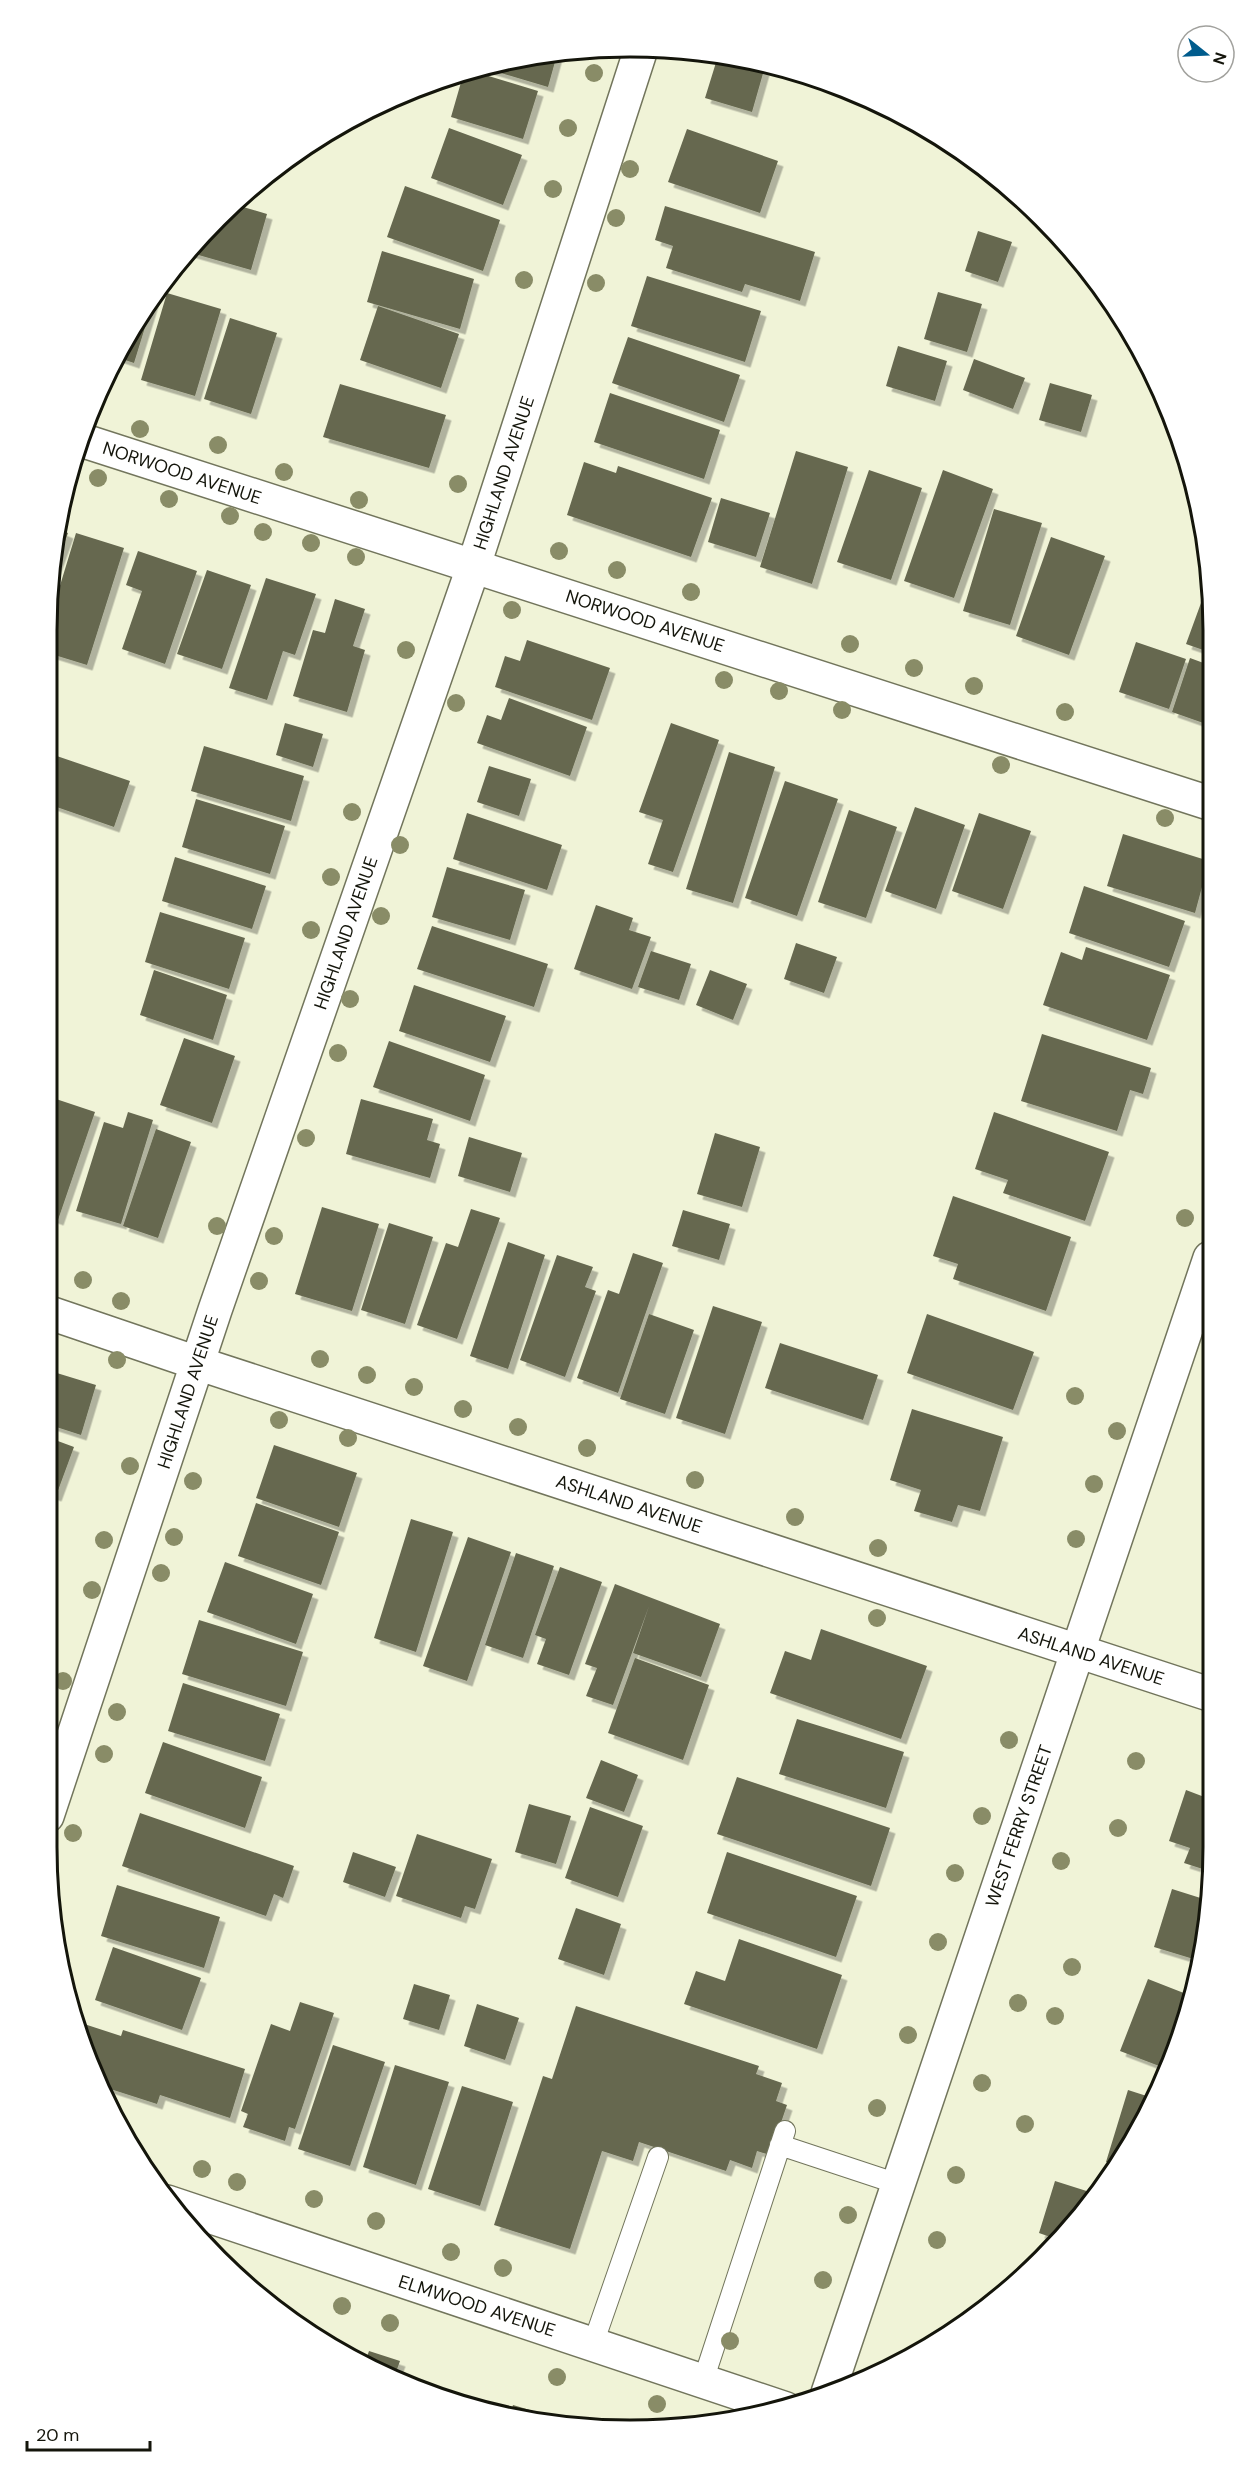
<svg xmlns="http://www.w3.org/2000/svg" width="1260" height="2477" viewBox="0 0 1260 2477" font-family="'DM Sans',sans-serif">
  <defs>
    <filter id="shadow"><feDropShadow dx="5.5" dy="5.5" stdDeviation="0" flood-color="#0004"/></filter>
  </defs>
  <rect width="100%" height="100%" fill="#f0f3d7"/>
  <path fill="#666850" filter="url(#shadow)" d="M 558,51 L 548,87 L 484,68 L 553,52 Z
    M 718,56 L 764,70 L 752,112 L 705,98 Z
    M 472,71 L 538,91 L 523,139 L 451,117 L 464,72 Z
    M 449,128 L 522,155 L 503,205 L 431,178 Z
    M 687,129 L 778,161 L 760,213 L 668,182 Z
    M 405,186 L 500,220 L 483,271 L 387,237 Z
    M 233,204 L 267,214 L 251,270 L 188,252 Z
    M 665,206 L 815,252 L 800,301 L 745,284 L 742,292 L 666,268 L 673,246 L 655,240 Z
    M 978,231 L 1012,242 L 998,282 L 965,271 Z
    M 382,251 L 474,279 L 460,329 L 367,302 Z
    M 647,276 L 761,311 L 745,362 L 631,326 Z
    M 938,292 L 982,304 L 967,352 L 924,339 Z
    M 167,293 L 221,309 L 195,396 L 141,380 Z
    M 155,295 L 134,363 L 116,357 L 154,295 Z
    M 378,306 L 459,334 L 441,388 L 360,360 Z
    M 230,318 L 277,333 L 251,414 L 204,399 Z
    M 628,337 L 740,375 L 724,422 L 612,383 Z
    M 898,346 L 947,361 L 935,401 L 886,386 Z
    M 974,359 L 1025,378 L 1013,409 L 963,390 Z
    M 1050,383 L 1092,395 L 1081,432 L 1039,420 Z
    M 340,384 L 446,415 L 429,468 L 323,437 Z
    M 610,393 L 720,430 L 704,479 L 594,442 Z
    M 796,451 L 848,467 L 812,584 L 760,567 Z
    M 584,462 L 616,473 L 618,466 L 712,498 L 691,557 L 567,515 Z
    M 869,470 L 922,488 L 891,580 L 837,562 Z
    M 943,470 L 993,489 L 954,598 L 904,581 Z
    M 721,498 L 770,513 L 756,557 L 708,542 Z
    M 994,509 L 1042,523 L 1010,625 L 963,611 Z
    M 58,529 L 68,533 L 51,581 L 50,581 Z
    M 76,533 L 124,548 L 87,665 L 48,653 L 48,625 Z
    M 1051,537 L 1105,556 L 1069,655 L 1016,636 Z
    M 138,551 L 197,571 L 165,664 L 122,649 L 142,591 L 126,585 Z
    M 207,570 L 251,585 L 222,669 L 177,654 Z
    M 266,578 L 316,594 L 295,655 L 283,651 L 267,700 L 229,688 Z
    M 1205,592 L 1209,593 L 1209,652 L 1186,644 Z
    M 335,599 L 365,609 L 353,646 L 365,650 L 347,712 L 293,696 L 313,630 L 325,633 Z
    M 527,640 L 610,668 L 592,720 L 495,687 L 505,656 L 520,661 Z
    M 1136,642 L 1186,659 L 1169,709 L 1119,692 Z
    M 1190,658 L 1209,665 L 1209,725 L 1172,712 Z
    M 509,698 L 587,727 L 570,776 L 477,743 L 487,715 L 501,720 Z
    M 285,723 L 323,734 L 313,767 L 276,755 Z
    M 671,723 L 719,740 L 673,872 L 648,864 L 663,820 L 639,812 Z
    M 204,746 L 304,776 L 291,821 L 191,791 Z
    M 729,752 L 775,767 L 733,903 L 686,889 Z
    M 48,753 L 130,781 L 114,827 L 48,804 Z
    M 489,766 L 531,779 L 519,816 L 477,802 Z
    M 785,781 L 838,799 L 797,916 L 745,898 Z
    M 196,799 L 285,826 L 270,874 L 182,847 Z
    M 915,807 L 965,825 L 936,909 L 885,891 Z
    M 849,810 L 897,827 L 866,918 L 818,902 Z
    M 467,813 L 562,845 L 547,890 L 453,859 Z
    M 979,813 L 1031,831 L 1003,909 L 952,891 Z
    M 1123,834 L 1209,861 L 1195,913 L 1107,886 Z
    M 175,857 L 266,886 L 252,929 L 162,901 Z
    M 447,867 L 525,890 L 510,940 L 432,917 Z
    M 1084,886 L 1185,921 L 1169,967 L 1069,933 Z
    M 596,905 L 633,918 L 629,930 L 651,937 L 632,989 L 574,969 Z
    M 160,912 L 245,938 L 229,989 L 145,962 Z
    M 432,926 L 548,964 L 534,1007 L 417,969 Z
    M 796,943 L 837,957 L 824,993 L 784,979 Z
    M 1086,947 L 1170,975 L 1147,1040 L 1043,1005 L 1061,952 L 1082,960 Z
    M 651,951 L 691,964 L 679,1000 L 638,987 Z
    M 154,970 L 227,995 L 213,1040 L 140,1015 Z
    M 710,970 L 747,984 L 733,1020 L 696,1005 Z
    M 414,985 L 506,1016 L 490,1062 L 399,1031 Z
    M 1042,1034 L 1151,1068 L 1143,1094 L 1130,1090 L 1117,1131 L 1021,1101 Z
    M 184,1038 L 235,1056 L 212,1123 L 160,1105 Z
    M 389,1041 L 485,1075 L 470,1121 L 373,1087 Z
    M 47,1096 L 95,1112 L 58,1220 L 47,1216 Z
    M 361,1099 L 433,1119 L 427,1140 L 440,1144 L 430,1178 L 346,1154 Z
    M 128,1112 L 153,1120 L 121,1224 L 76,1211 L 104,1122 L 123,1128 Z
    M 994,1112 L 1109,1152 L 1085,1221 L 1003,1193 L 1008,1180 L 975,1169 Z
    M 156,1129 L 191,1142 L 158,1238 L 123,1226 Z
    M 715,1133 L 760,1147 L 742,1207 L 697,1194 Z
    M 469,1137 L 522,1153 L 510,1192 L 458,1176 Z
    M 953,1196 L 1071,1237 L 1046,1311 L 953,1279 L 958,1264 L 933,1256 Z
    M 322,1207 L 379,1224 L 352,1311 L 295,1294 Z
    M 471,1209 L 500,1218 L 457,1339 L 417,1325 L 446,1243 L 458,1247 Z
    M 683,1210 L 730,1224 L 719,1260 L 672,1246 Z
    M 389,1223 L 433,1237 L 405,1324 L 361,1310 Z
    M 508,1242 L 545,1255 L 508,1369 L 470,1356 Z
    M 633,1253 L 663,1263 L 618,1393 L 577,1378 L 608,1290 L 619,1294 Z
    M 557,1255 L 593,1267 L 585,1287 L 596,1291 L 565,1377 L 520,1360 Z
    M 713,1306 L 762,1322 L 725,1434 L 676,1418 Z
    M 649,1314 L 694,1330 L 665,1414 L 620,1399 Z
    M 927,1314 L 1034,1352 L 1013,1410 L 907,1373 Z
    M 780,1343 L 878,1375 L 863,1420 L 765,1388 Z
    M 47,1370 L 96,1385 L 81,1435 L 47,1424 Z
    M 912,1409 L 1003,1437 L 980,1511 L 958,1505 L 952,1522 L 914,1511 L 921,1490 L 890,1480 Z
    M 47,1437 L 74,1447 L 56,1496 L 47,1493 Z
    M 274,1445 L 357,1473 L 339,1527 L 256,1498 Z
    M 256,1503 L 339,1532 L 321,1585 L 238,1556 Z
    M 411,1519 L 453,1532 L 416,1652 L 374,1638 Z
    M 468,1537 L 511,1552 L 467,1681 L 423,1666 Z
    M 516,1553 L 554,1566 L 523,1658 L 485,1645 Z
    M 225,1562 L 313,1594 L 296,1644 L 207,1612 Z
    M 560,1567 L 602,1582 L 569,1675 L 537,1664 L 546,1639 L 535,1635 Z
    M 615,1584 L 720,1624 L 701,1677 L 633,1653 L 649,1606 L 613,1705 L 586,1696 L 597,1668 L 585,1664 Z
    M 199,1620 L 303,1652 L 286,1706 L 182,1674 Z
    M 821,1629 L 927,1666 L 901,1739 L 770,1693 L 785,1651 L 811,1660 Z
    M 635,1658 L 709,1685 L 683,1760 L 608,1733 Z
    M 183,1683 L 280,1714 L 265,1761 L 168,1731 Z
    M 797,1719 L 904,1752 L 886,1808 L 779,1774 Z
    M 163,1742 L 262,1777 L 245,1828 L 145,1793 Z
    M 601,1760 L 638,1775 L 624,1812 L 586,1798 Z
    M 737,1777 L 890,1828 L 871,1886 L 717,1834 Z
    M 1212,1785 L 1212,1872 L 1184,1863 L 1190,1848 L 1169,1841 L 1186,1790 L 1207,1798 Z
    M 529,1804 L 571,1816 L 556,1864 L 515,1852 Z
    M 590,1807 L 643,1826 L 618,1897 L 565,1878 Z
    M 140,1813 L 294,1866 L 283,1898 L 274,1894 L 266,1916 L 122,1866 Z
    M 417,1834 L 492,1859 L 475,1909 L 465,1906 L 461,1918 L 396,1896 Z
    M 353,1852 L 396,1867 L 385,1897 L 343,1882 Z
    M 727,1852 L 857,1896 L 836,1957 L 707,1913 Z
    M 117,1885 L 220,1917 L 204,1968 L 101,1936 Z
    M 1172,1889 L 1210,1901 L 1200,1961 L 1154,1947 Z
    M 576,1908 L 621,1924 L 604,1975 L 558,1959 Z
    M 739,1939 L 842,1975 L 817,2049 L 684,2004 L 696,1971 L 725,1981 Z
    M 113,1947 L 201,1978 L 182,2030 L 95,2000 Z
    M 1148,1979 L 1194,1997 L 1167,2069 L 1120,2051 Z
    M 414,1984 L 450,1995 L 439,2030 L 403,2019 Z
    M 300,2002 L 334,2013 L 295,2129 L 289,2127 L 285,2141 L 243,2127 L 248,2114 L 241,2111 L 271,2024 L 290,2031 Z
    M 477,2004 L 519,2018 L 505,2060 L 464,2046 Z
    M 576,2006 L 759,2066 L 756,2074 L 782,2083 L 776,2101 L 787,2105 L 770,2155 L 757,2151 L 752,2168 L 730,2160 L 726,2171 L 639,2142 L 633,2161 L 602,2151 L 570,2249 L 494,2225 L 543,2076 L 552,2079 Z
    M 78,2022 L 121,2036 L 123,2030 L 245,2069 L 230,2118 L 160,2095 L 157,2104 L 101,2086 L 78,2035 L 76,2028 Z
    M 333,2045 L 385,2062 L 350,2166 L 298,2149 Z
    M 395,2065 L 449,2082 L 416,2185 L 363,2167 Z
    M 462,2086 L 513,2102 L 480,2206 L 428,2189 Z
    M 1128,2090 L 1156,2099 L 1118,2166 L 1106,2162 Z
    M 1055,2181 L 1096,2194 L 1059,2240 L 1039,2233 Z
    M 1035,2252 L 1046,2256 L 1029,2272 Z
    M 369,2351 L 400,2361 L 395,2375 L 407,2379 L 405,2385 L 364,2365 Z
    M 513,2405 L 587,2427 L 586,2429 L 509,2417 Z"/>
  <g fill="none" stroke-linecap="round" stroke-linejoin="round">
    <g stroke="#72755c" stroke-width="22">
      <path id="lane" d="M 780,2145 L 898,2184
        M 593,2344 L 658,2157
        M 703,2381 L 785,2131"/>
    </g>
    <g stroke="#72755c" stroke-width="36">
      <path id="street" d="M 81,440 L 1209,803
        M 47,1312 L 197,1363 L 1212,1695
        M 47,1816 L 215,1310 L 474,565 L 641,49"/>
    </g>
    <g stroke="#72755c" stroke-width="36">
      <path id="secondary" d="M 167,2202 L 786,2409
        M 828,2393 L 1210,1258"/>
    </g>
    <use href="#lane" stroke="#fff" stroke-width="20"/>
    <use href="#street" stroke="#fff" stroke-width="33"/>
    <use href="#secondary" stroke="#fff" stroke-width="33"/>
  </g>
  <g fill="#898c67">
    <circle cx="594" cy="73" r="9"/>
    <circle cx="568" cy="128" r="9"/>
    <circle cx="630" cy="169" r="9"/>
    <circle cx="553" cy="189" r="9"/>
    <circle cx="616" cy="218" r="9"/>
    <circle cx="524" cy="280" r="9"/>
    <circle cx="596" cy="283" r="9"/>
    <circle cx="140" cy="429" r="9"/>
    <circle cx="218" cy="445" r="9"/>
    <circle cx="284" cy="472" r="9"/>
    <circle cx="98" cy="478" r="9"/>
    <circle cx="458" cy="484" r="9"/>
    <circle cx="169" cy="499" r="9"/>
    <circle cx="359" cy="500" r="9"/>
    <circle cx="230" cy="516" r="9"/>
    <circle cx="263" cy="532" r="9"/>
    <circle cx="311" cy="543" r="9"/>
    <circle cx="559" cy="551" r="9"/>
    <circle cx="356" cy="557" r="9"/>
    <circle cx="617" cy="570" r="9"/>
    <circle cx="691" cy="592" r="9"/>
    <circle cx="512" cy="610" r="9"/>
    <circle cx="850" cy="644" r="9"/>
    <circle cx="406" cy="650" r="9"/>
    <circle cx="914" cy="668" r="9"/>
    <circle cx="724" cy="680" r="9"/>
    <circle cx="974" cy="686" r="9"/>
    <circle cx="779" cy="691" r="9"/>
    <circle cx="456" cy="703" r="9"/>
    <circle cx="842" cy="710" r="9"/>
    <circle cx="1065" cy="712" r="9"/>
    <circle cx="1001" cy="765" r="9"/>
    <circle cx="352" cy="812" r="9"/>
    <circle cx="1165" cy="818" r="9"/>
    <circle cx="400" cy="845" r="9"/>
    <circle cx="331" cy="877" r="9"/>
    <circle cx="381" cy="916" r="9"/>
    <circle cx="311" cy="930" r="9"/>
    <circle cx="350" cy="999" r="9"/>
    <circle cx="338" cy="1053" r="9"/>
    <circle cx="306" cy="1138" r="9"/>
    <circle cx="1185" cy="1218" r="9"/>
    <circle cx="217" cy="1226" r="9"/>
    <circle cx="274" cy="1236" r="9"/>
    <circle cx="83" cy="1280" r="9"/>
    <circle cx="259" cy="1281" r="9"/>
    <circle cx="121" cy="1301" r="9"/>
    <circle cx="320" cy="1359" r="9"/>
    <circle cx="117" cy="1360" r="9"/>
    <circle cx="367" cy="1375" r="9"/>
    <circle cx="414" cy="1387" r="9"/>
    <circle cx="1075" cy="1396" r="9"/>
    <circle cx="463" cy="1409" r="9"/>
    <circle cx="279" cy="1420" r="9"/>
    <circle cx="518" cy="1427" r="9"/>
    <circle cx="1117" cy="1431" r="9"/>
    <circle cx="348" cy="1438" r="9"/>
    <circle cx="587" cy="1448" r="9"/>
    <circle cx="130" cy="1466" r="9"/>
    <circle cx="695" cy="1480" r="9"/>
    <circle cx="193" cy="1481" r="9"/>
    <circle cx="1094" cy="1484" r="9"/>
    <circle cx="795" cy="1517" r="9"/>
    <circle cx="174" cy="1537" r="9"/>
    <circle cx="1076" cy="1539" r="9"/>
    <circle cx="104" cy="1540" r="9"/>
    <circle cx="878" cy="1548" r="9"/>
    <circle cx="161" cy="1573" r="9"/>
    <circle cx="92" cy="1590" r="9"/>
    <circle cx="877" cy="1618" r="9"/>
    <circle cx="63" cy="1681" r="9"/>
    <circle cx="117" cy="1712" r="9"/>
    <circle cx="1009" cy="1740" r="9"/>
    <circle cx="104" cy="1754" r="9"/>
    <circle cx="1136" cy="1761" r="9"/>
    <circle cx="982" cy="1816" r="9"/>
    <circle cx="1118" cy="1828" r="9"/>
    <circle cx="73" cy="1833" r="9"/>
    <circle cx="1061" cy="1861" r="9"/>
    <circle cx="955" cy="1873" r="9"/>
    <circle cx="938" cy="1942" r="9"/>
    <circle cx="1072" cy="1967" r="9"/>
    <circle cx="1018" cy="2003" r="9"/>
    <circle cx="1055" cy="2016" r="9"/>
    <circle cx="908" cy="2035" r="9"/>
    <circle cx="982" cy="2083" r="9"/>
    <circle cx="877" cy="2108" r="9"/>
    <circle cx="1025" cy="2124" r="9"/>
    <circle cx="202" cy="2169" r="9"/>
    <circle cx="956" cy="2175" r="9"/>
    <circle cx="237" cy="2182" r="9"/>
    <circle cx="314" cy="2199" r="9"/>
    <circle cx="848" cy="2215" r="9"/>
    <circle cx="376" cy="2221" r="9"/>
    <circle cx="937" cy="2240" r="9"/>
    <circle cx="451" cy="2252" r="9"/>
    <circle cx="503" cy="2268" r="9"/>
    <circle cx="823" cy="2280" r="9"/>
    <circle cx="342" cy="2306" r="9"/>
    <circle cx="390" cy="2323" r="9"/>
    <circle cx="730" cy="2341" r="9"/>
    <circle cx="557" cy="2377" r="9"/>
    <circle cx="657" cy="2404" r="9"/>
  </g>
  <g text-anchor="middle" stroke-width="4.5" stroke-linejoin="round" paint-order="stroke">
    <g font-size="18" fill="#14150b" stroke="#fff">
      <text transform="translate(182 473) rotate(18)" y="6">NORWOOD AVENUE</text>
      <text transform="translate(504 473) rotate(-72)" y="6">HIGHLAND AVENUE</text>
      <text transform="translate(645 621) rotate(18)" y="6">NORWOOD AVENUE</text>
      <text transform="translate(346 933) rotate(-71)" y="6">HIGHLAND AVENUE</text>
      <text transform="translate(188 1392) rotate(-72)" y="6">HIGHLAND AVENUE</text>
      <text transform="translate(629 1504) rotate(18)" y="6">ASHLAND AVENUE</text>
      <text transform="translate(1091 1656) rotate(18)" y="6">ASHLAND AVENUE</text>
      <text transform="translate(1019 1826) rotate(-71)" y="6">WEST FERRY STREET</text>
      <text transform="translate(477 2306) rotate(18)" y="6">ELMWOOD AVENUE</text>
    </g>
  </g>
  <path d="M0 0H1260V2477H0ZM630 57H630A573 573 0 0 1 1203 630V1847A573 573 0 0 1 630 2420H630A573 573 0 0 1 57 1847V630A573 573 0 0 1 630 57Z" fill="#fff" fill-rule="evenodd"/>
  <path fill="none" stroke="#14150b" stroke-width="3" d="M630 57H630A573 573 0 0 1 1203 630V1847A573 573 0 0 1 630 2420H630A573 573 0 0 1 57 1847V630A573 573 0 0 1 630 57Z"/>
  <g transform="translate(1206 54) rotate(108)"><circle r="28" fill="#ffffff" stroke="#a1a19d" stroke-width="1.5"/>
  <path d="M0-4.5L10 22L0 15L-10 22Z" fill="#005c8d"/>
  <text y="-9" font-size="16" font-weight="bold" text-anchor="middle" fill="#14150b">N</text>
  </g>
  <path d="M27 2441v9h123v-9" fill="none" stroke="#14150b" stroke-width="3"/>
  <text x="36" y="2441" font-size="18" fill="#14150b" stroke="#ffffff" stroke-width="4.5" paint-order="stroke">20 m</text>
</svg>
